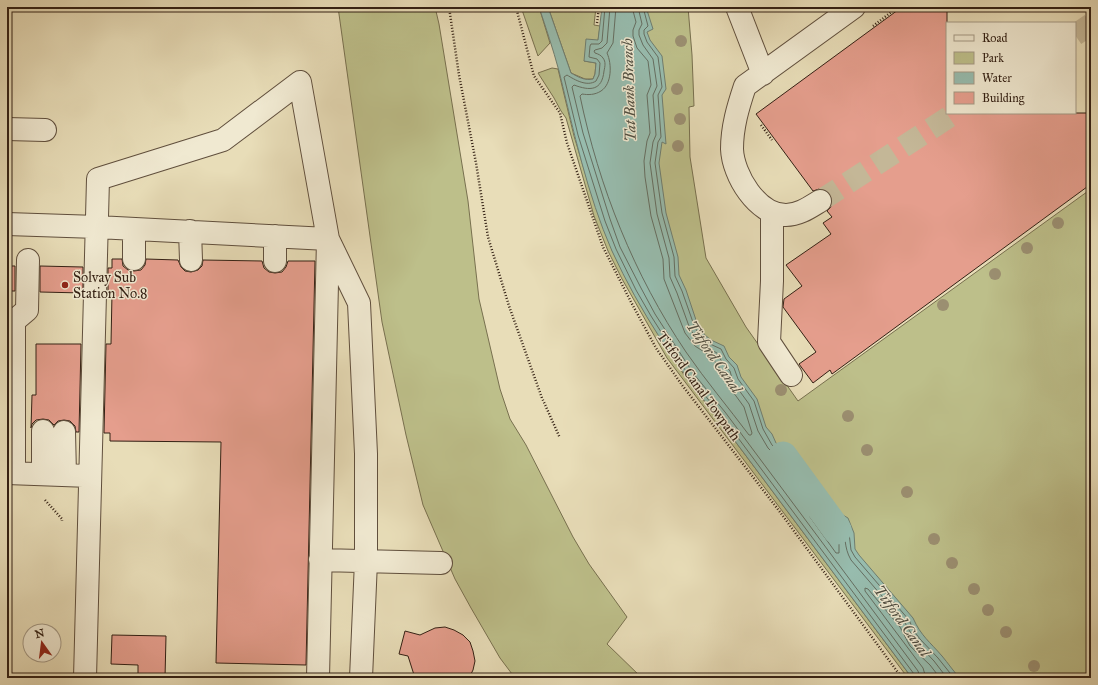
<svg xmlns="http://www.w3.org/2000/svg" width="1098" height="685" viewBox="0 0 1098 685" font-family="'IM FELL Great Primer',serif">
  <rect width="100%" height="100%" fill="#e8ddb8"/>
  <filter id="stains"><feTurbulence type="fractalNoise" baseFrequency=".005" numOctaves="4"/><feColorMatrix values="0 0 0 0 .2 0 0 0 0 .09 0 0 0 0 .02 0 0 0 .5 -.17"/></filter>
  <radialGradient id="worn" r=".72"><stop offset=".6" stop-color="#630" stop-opacity="0"/><stop offset="1" stop-color="#630" stop-opacity=".3"/></radialGradient>
  <path fill="#bdbf8a" stroke="#78704f" d="M 338,7 L 435,7 L 439,24 L 468,201 L 479,299 L 500,389 L 510,419 L 526,445 L 573,537 L 589,564 L 627,617 L 607,644 L 642,678 L 515,678 L 500,658 L 471,608 L 455,579 L 423,505 L 406,435 L 382,322 Z
    M 521,7 L 539,7 L 550,43 L 538,56 Z
    M 548,7 L 596,7 L 594,25 L 600,26 L 598,41 L 584,61 L 596,63 L 595,74 L 593,79 L 585,79 L 571,73 Z
    M 634,7 L 688,7 L 692,55 L 694,106 L 689,107 L 690,157 L 706,258 L 746,327 L 798,401 L 1091,189 L 1091,678 L 947,678 L 781,468 L 678,313 Z
    M 552,68 L 558,69 L 574,136 L 590,189 L 612,250 L 633,292 L 648,318 L 686,378 L 717,417 L 912,678 L 908,678 L 667,358 L 622,279 L 608,251 L 594,216 L 566,118 L 561,111 L 554,98 L 538,73 Z"/>
  <path fill="#97bcae" stroke="#6f7e70" d="M 539,7 L 548,7 L 571,73 C 578,77 585,81 593,79 L 595,74 L 596,63 L 584,61 L 586,39 L 598,40 L 602,7 L 646,7 L 653,29 L 647,32 L 650,40 L 662,56 L 666,89 L 662,95 L 666,144 L 662,142 L 659,163 L 666,213 L 678,257 L 679,275 L 686,290 L 698,326 L 705,335 L 711,340 L 724,346 L 729,357 L 737,365 L 741,377 L 757,399 L 766,427 L 772,434 L 776,443 L 782,449 L 802,478 L 810,496 L 848,518 L 854,533 L 855,549 L 859,555 L 913,618 C 921,636 930,642 942,656 C 948,663 953,671 960,678 L 912,678 L 717,417 C 676,365 640,312 612,251 C 587,194 574,132 559,71 C 553,49 546,28 539,7 Z"/>
  <g fill="none" stroke-linecap="round" stroke-linejoin="round">
    <path stroke="#656e61" stroke-width="1" d="M 605,7 L 602,41 L 599,44 L 591,44 L 590,46 L 589,57 L 597,59 L 600,63 L 599,75 L 596,81 C 587,87 575,80 567,75 L 564,77 L 578,135 L 605,221 L 616,249 L 636,290 L 651,316 L 689,376 L 721,415 L 914,674 L 914,678
      M 610,7 L 607,43 L 602,48 L 595,50 L 594,51 L 595,53 C 598,54 601,55 603,58 C 606,62 605,66 604,71 C 602,91 590,91 574,85 L 572,87 L 583,133 L 610,219 L 620,247 L 641,288 L 655,314 L 693,373 L 725,412 L 918,671 L 920,678
      M 616,7 L 613,43 L 607,53 C 612,64 612,84 601,91 C 595,95 588,95 582,94 L 580,96 C 599,187 634,275 686,352 C 706,381 728,407 749,435 L 751,435 L 752,433 L 744,407 L 728,385 L 725,375 L 717,365 L 712,357 L 695,346 L 685,333 L 664,279 L 663,259 L 651,216 L 645,177 L 644,161 L 647,141 L 650,133 L 647,95 L 651,85 L 648,61 L 637,48 L 633,36 L 633,30 L 636,22 L 632,7
      M 638,7 L 642,24 L 639,30 L 639,35 L 643,45 L 653,59 L 657,86 L 653,95 L 656,135 L 653,142 L 650,163 L 657,214 L 669,258 L 670,277 L 677,293 L 690,329 L 699,342 L 706,347 L 717,353 L 722,362 L 730,371 L 733,382 L 749,404 L 758,431 L 768,448 L 775,455 L 794,482 L 803,501 L 827,517 L 841,524 C 847,537 843,546 851,560 L 905,623 L 916,642 L 934,661 L 947,678
      M 643,7 L 648,26 L 644,30 L 644,34 L 647,42 L 658,57 L 662,87 L 658,95 L 661,137 L 658,142 L 655,163 L 662,213 L 674,257 L 675,276 L 682,291 L 695,328 L 702,338 L 710,344 L 721,349 L 726,359 L 734,368 L 738,379 L 754,401 L 763,429 L 772,445 L 779,452 L 798,480 L 807,498 L 845,521 L 849,533 L 851,550 L 855,557 L 909,620 L 914,631 L 920,639 L 938,658 L 954,678
      M 811,514 L 836,528 L 839,535 L 839,553 L 836,553 L 810,517 Z
      M 926,678 L 923,668 L 865,591 L 865,588 L 868,589 L 900,627 L 910,646 L 930,665 L 940,678"/>
    <path stroke="#97bcae" stroke-width="29" d="M 783,456 L 837,530"/>
  </g>
  <path fill="#e59e8d" stroke="#332014" d="M 902,7 L 947,7 L 947,113 L 1091,113 L 1091,184 L 832,374 L 830,370 L 813,383 L 799,364 L 816,352 L 783,307 L 784,299 L 802,286 L 786,265 L 831,234 L 823,223 L 832,217 L 827,211 L 831,207 L 832,200 L 830,194 L 826,190 L 819,189 L 813,191 L 756,114 Z
    M 112,259 L 122,259 L 123,266 L 128,270 L 134,271 L 141,270 L 145,265 L 146,259 L 178,260 L 181,267 L 185,271 L 191,272 L 198,270 L 202,266 L 203,260 L 262,261 L 264,268 L 269,272 L 275,273 L 282,272 L 286,267 L 288,261 L 315,261 L 306,665 L 216,663 L 221,442 L 110,441 L 110,433 L 104,433 L 106,344 L 111,344 L 112,293 L 108,293 L 108,268 L 112,268 Z
    M 7,266 L 15,266 L 15,291 L 7,291 Z
    M 40,266 L 83,267 L 83,293 L 40,292 Z
    M 36,344 L 81,344 L 79,432 L 76,432 L 75,426 L 70,421 L 64,420 L 58,421 L 54,425 L 49,420 L 43,419 L 36,420 L 32,424 L 31,428 L 32,395 L 36,395 Z
    M 445,627 L 454,630 L 463,635 L 470,642 L 473,651 L 475,661 L 473,670 L 469,678 L 415,678 L 408,656 L 399,654 L 405,631 L 420,635 L 435,628 Z
    M 112,635 L 166,636 L 165,678 L 138,678 L 138,665 L 111,664 Z"/>
  <g fill="none" stroke-linecap="round" stroke-linejoin="round">
    <path stroke="#c4b797" stroke-width="22" stroke-dasharray="22 11" stroke-linecap="butt" d="M 1075,35 L 1091,24
      M 820,201 L 955,113"/>
    <g stroke="#604f3d" stroke-width="24">
      <path id="minor" d="M 737,7 L 763,74
        M 7,129 L 45,130
        M 820,201 C 810,207 799,215 786,215 C 757,215 733,175 732,149 C 732,127 738,107 745,86 L 854,7
        M 772,212 L 772,281 L 769,342 L 791,375
        M 7,224 L 97,227 L 328,239 L 359,303 L 366,454 L 366,561 L 361,678
        M 134,229 L 134,259
        M 190,231 L 191,260
        M 275,261 L 275,236
        M 64,432 L 65,475
        M 7,473 L 90,476
        M 14,473 L 14,321 L 27,310 L 28,260
        M 43,474 L 43,431
        M 320,560 L 441,563
        M 85,678 L 98,179 L 223,140 L 300,82 L 328,239 L 318,678"/>
    </g>
    <path stroke="#332014" stroke-width="2.5" stroke-dasharray="1 2" stroke-linecap="butt" d="M 449,7 L 459,75 L 476,163 L 488,237 L 509,306 L 542,398 L 560,438
      M 516,7 L 534,76 L 560,113 L 567,143 L 603,247 L 631,302 L 656,348 L 682,385 L 780,512 L 902,678
      M 597,23 L 599,7
      M 873,26 L 898,7
      M 761,125 L 772,140
      M 45,500 L 62,519 L 62,521"/>
    <use href="#minor" stroke="#f0e9d1" stroke-width="22"/>
  </g>
  <g fill="#9b8f71">
    <circle cx="681" cy="41" r="6"/>
    <circle cx="677" cy="89" r="6"/>
    <circle cx="680" cy="119" r="6"/>
    <circle cx="678" cy="146" r="6"/>
    <circle cx="1058" cy="223" r="6"/>
    <circle cx="1027" cy="248" r="6"/>
    <circle cx="995" cy="274" r="6"/>
    <circle cx="943" cy="305" r="6"/>
    <circle cx="781" cy="390" r="6"/>
    <circle cx="848" cy="416" r="6"/>
    <circle cx="867" cy="450" r="6"/>
    <circle cx="907" cy="492" r="6"/>
    <circle cx="934" cy="539" r="6"/>
    <circle cx="952" cy="563" r="6"/>
    <circle cx="974" cy="589" r="6"/>
    <circle cx="988" cy="610" r="6"/>
    <circle cx="1006" cy="632" r="6"/>
    <circle cx="1034" cy="666" r="6"/>
  </g>
  <circle fill="#8f2418" stroke="#f0e9d1" stroke-width="1.5" cx="65" cy="285" r="4"/>
  <g text-anchor="middle" stroke-width="3" stroke-linejoin="round" paint-order="stroke">
    <g font-size="14" fill="#332014" stroke="#f0e9d1" text-anchor="start">
      <text x="73" y="282">Solvay Sub<tspan x="73" dy="16">Station No.8</tspan></text>
    </g>
    <g font-size="14" fill="#332014" stroke="#f0e9d1">
      <text transform="translate(699 386) rotate(54)" y="5">Titford Canal Towpath</text>
    </g>
    <g font-size="15" font-style="italic" fill="#514f42" stroke="#f0e9d1">
      <text transform="translate(629 90) rotate(-92)" y="5">Tat Bank Branch</text>
      <text transform="translate(714 357) rotate(55)" y="5">Titford Canal</text>
      <text transform="translate(902 621) rotate(54)" y="5">Titford Canal</text>
    </g>
  </g>
  <rect width="1098" height="685" fill="none" stroke="#e8ddb8" stroke-width="24"/>
  <rect x="8" y="8" width="1082" height="669" fill="none" stroke="#332014" stroke-width="2"/>
  <rect x="12" y="12" width="1074" height="661" fill="none" stroke="#332014"/>
  <rect x="946" y="22" width="130" height="92" fill="#f0e9d1" stroke="#a49985"/>
  <rect x="954" y="35" width="20" height="6" fill="#f0e9d1" stroke="#a49985"/>
  <text x="982" y="42" font-size="12" fill="#332014">Road</text>
  <rect x="954" y="52" width="20" height="12" fill="#bdbf8a" stroke="#a49985"/>
  <text x="982" y="62" font-size="12" fill="#332014">Park</text>
  <rect x="954" y="72" width="20" height="12" fill="#97bcae" stroke="#a49985"/>
  <text x="982" y="82" font-size="12" fill="#332014">Water</text>
  <rect x="954" y="92" width="20" height="12" fill="#e59e8d" stroke="#a49985"/>
  <text x="982" y="102" font-size="12" fill="#332014">Building</text>
  <g transform="translate(42 643) rotate(346)"><circle r="19" fill="#f0e9d1" stroke="#a49985"/>
  <path d="M0-3L7 15L0 10L-7 15Z" fill="#8f2418"/>
  <text y="-6" font-size="11" font-weight="bold" text-anchor="middle" fill="#332014">N</text>
  </g>
  <rect width="100%" height="100%" filter="url(#stains)"/>
  <rect width="100%" height="100%" fill="url(#worn)"/>
</svg>
